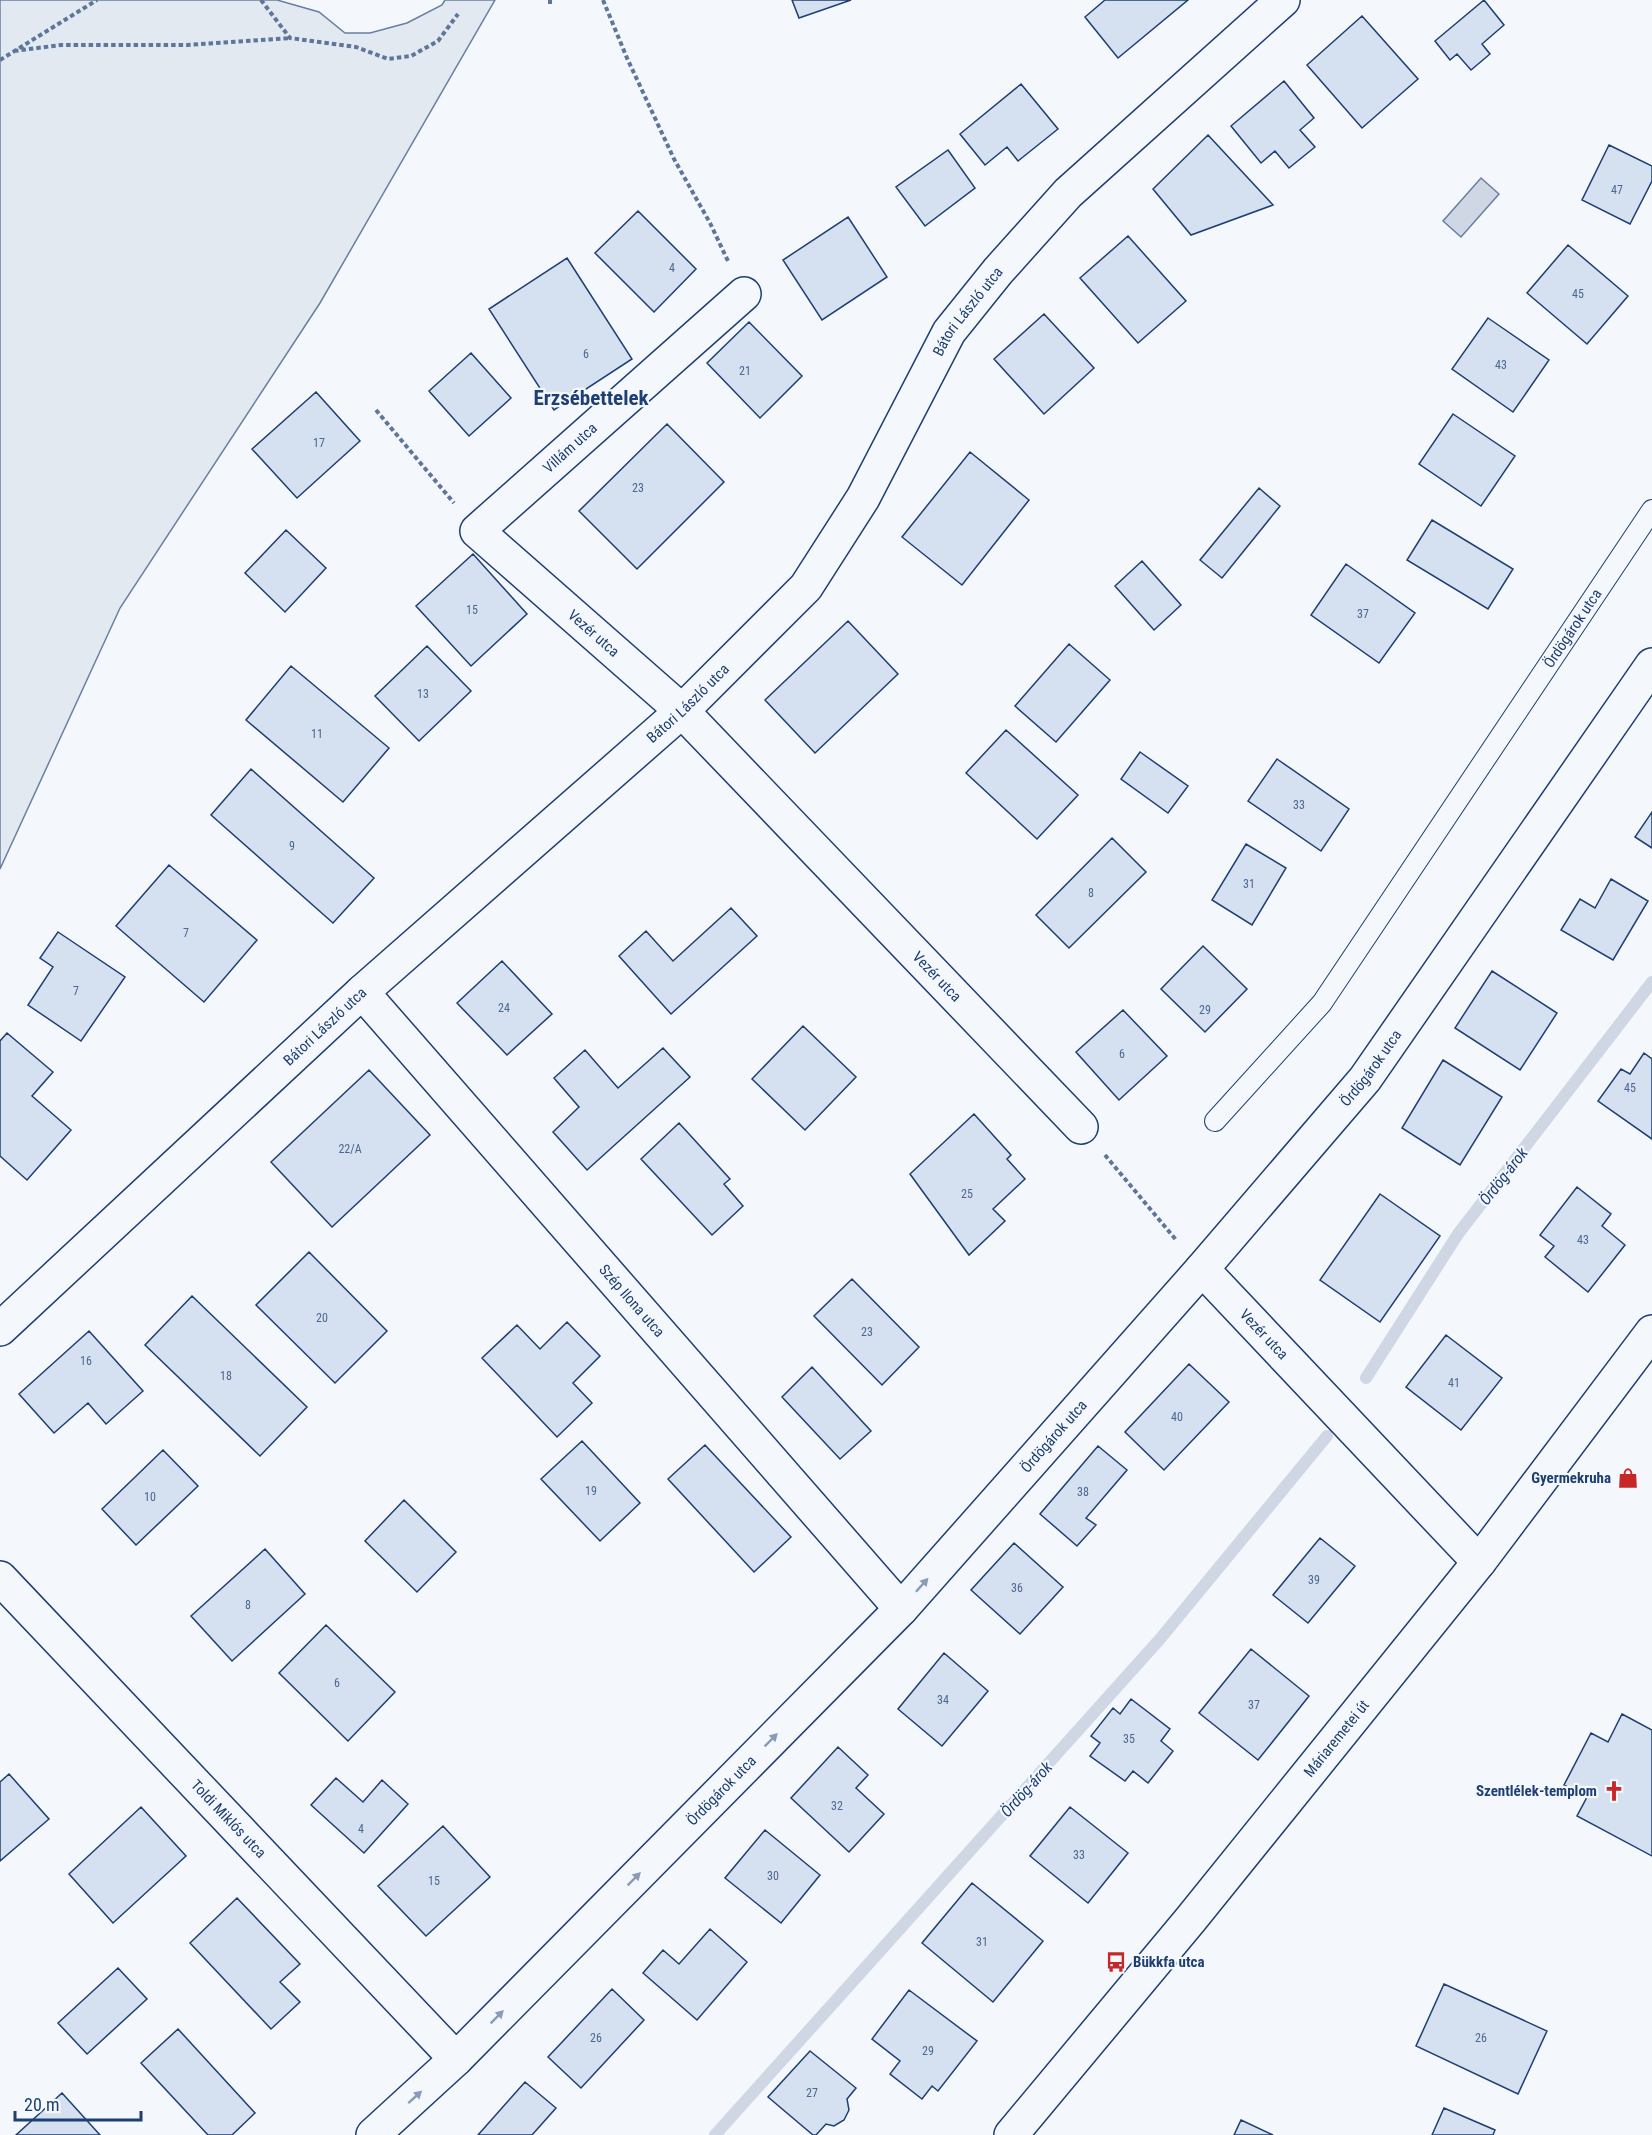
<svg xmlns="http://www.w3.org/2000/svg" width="1652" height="2135" viewBox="0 0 1652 2135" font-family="'Roboto Condensed',sans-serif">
  <rect width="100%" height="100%" fill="#f4f7fb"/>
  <path fill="#e3e9f0" stroke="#687fa3" stroke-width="1.5" d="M 0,0 L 277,0 L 319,12 L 345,33 L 370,33 L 407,23 L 442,5 L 445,0 L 495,0 L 320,303 L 120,608 L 0,869 Z"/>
  <path fill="#cfd7e4" stroke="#687fa3" stroke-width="1.5" d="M 1481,178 L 1499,194 L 1461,237 L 1443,221 Z"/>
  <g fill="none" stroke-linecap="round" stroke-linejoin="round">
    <path stroke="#cfd7e4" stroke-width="12" d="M 1366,1378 L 1458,1234 L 1652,982
      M 715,2135 L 1160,1639 L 1327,1436"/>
  </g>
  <path fill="#d5e0f0" stroke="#1d3f73" stroke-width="1.5" d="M 792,0 L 851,0 L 799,18 Z
    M 1105,0 L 1188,0 L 1118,58 L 1085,17 Z
    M 1484,0 L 1504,25 L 1482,44 L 1490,54 L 1471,70 L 1457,54 L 1450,60 L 1435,41 Z
    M 1362,16 L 1418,79 L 1362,128 L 1307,65 Z
    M 1284,81 L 1314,118 L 1300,130 L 1315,147 L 1289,168 L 1275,151 L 1261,163 L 1231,126 Z
    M 1021,84 L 1058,129 L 1018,161 L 1007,147 L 985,165 L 960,134 Z
    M 1208,135 L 1273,205 L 1191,235 L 1153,189 Z
    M 1609,145 L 1652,166 L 1652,181 L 1630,224 L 1582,200 Z
    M 948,150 L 975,188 L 925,226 L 896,187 Z
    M 638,211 L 696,269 L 654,312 L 595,253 Z
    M 848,217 L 887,277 L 822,320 L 783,260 Z
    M 1128,236 L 1186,301 L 1138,343 L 1080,278 Z
    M 1568,245 L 1628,296 L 1587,344 L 1527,293 Z
    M 567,258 L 632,359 L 554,410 L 489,309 Z
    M 1044,314 L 1094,368 L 1044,414 L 994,359 Z
    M 1488,318 L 1549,360 L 1513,412 L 1452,369 Z
    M 749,322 L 802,376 L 760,418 L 707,363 Z
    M 471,353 L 511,398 L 469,436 L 429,391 Z
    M 316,392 L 360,441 L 297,498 L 252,449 Z
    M 1453,414 L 1515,456 L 1481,506 L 1419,464 Z
    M 667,424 L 724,482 L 637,569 L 579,511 Z
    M 970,452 L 1029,500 L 962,585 L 902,537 Z
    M 1259,488 L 1280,506 L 1222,578 L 1200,560 Z
    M 1432,520 L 1513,569 L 1488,609 L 1407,560 Z
    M 286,530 L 326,568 L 285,612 L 245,573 Z
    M 473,554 L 527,614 L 471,666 L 416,606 Z
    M 1142,561 L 1181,605 L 1154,630 L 1115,586 Z
    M 1346,564 L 1415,613 L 1379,663 L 1311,615 Z
    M 848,621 L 898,674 L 815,753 L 765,700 Z
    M 1069,644 L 1110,680 L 1056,742 L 1015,706 Z
    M 427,646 L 471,691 L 419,741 L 375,696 Z
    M 291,666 L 389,748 L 343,802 L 246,720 Z
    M 1006,730 L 1078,795 L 1037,839 L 966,773 Z
    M 1140,752 L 1188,786 L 1168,813 L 1121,779 Z
    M 1277,759 L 1349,809 L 1321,851 L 1248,801 Z
    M 251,769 L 374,878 L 333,923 L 211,815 Z
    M 1652,812 L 1652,848 L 1635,837 Z
    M 1112,838 L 1146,872 L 1069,948 L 1036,915 Z
    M 1246,844 L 1286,868 L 1252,925 L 1212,900 Z
    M 169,865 L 257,940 L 204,1002 L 116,926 Z
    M 1611,879 L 1648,901 L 1613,960 L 1561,930 L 1580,899 L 1595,908 Z
    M 731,908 L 757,936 L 671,1014 L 619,956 L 646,931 L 673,961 Z
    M 58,932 L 125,977 L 81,1041 L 28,1005 L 53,967 L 40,958 Z
    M 1203,946 L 1247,989 L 1205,1032 L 1161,989 Z
    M 502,961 L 552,1014 L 507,1055 L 457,1003 Z
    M 1492,971 L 1557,1013 L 1520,1070 L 1455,1028 Z
    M 1123,1010 L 1167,1056 L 1119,1100 L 1076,1052 Z
    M 803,1026 L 856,1077 L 805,1130 L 752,1079 Z
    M 7,1033 L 53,1072 L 32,1096 L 71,1130 L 27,1180 L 0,1156 L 0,1041 Z
    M 663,1048 L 690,1077 L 587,1170 L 553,1132 L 579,1107 L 554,1078 L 585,1050 L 618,1088 Z
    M 1644,1053 L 1652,1059 L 1652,1139 L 1598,1101 L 1621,1069 L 1630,1074 Z
    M 1443,1060 L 1502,1097 L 1460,1165 L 1402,1128 Z
    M 369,1070 L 430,1135 L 332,1227 L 271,1162 Z
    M 974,1114 L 1011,1155 L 1007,1159 L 1025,1179 L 993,1209 L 1005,1221 L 969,1255 L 910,1174 Z
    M 679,1123 L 730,1179 L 724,1184 L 743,1206 L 712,1235 L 641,1159 Z
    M 1577,1187 L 1611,1214 L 1602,1226 L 1625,1245 L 1588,1292 L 1545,1257 L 1554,1246 L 1540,1235 Z
    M 1380,1194 L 1440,1236 L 1380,1322 L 1320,1280 Z
    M 309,1252 L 387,1331 L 335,1383 L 256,1305 Z
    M 852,1279 L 919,1347 L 882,1385 L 814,1316 Z
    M 192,1296 L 307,1407 L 260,1456 L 145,1345 Z
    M 567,1322 L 600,1356 L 573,1383 L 592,1403 L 557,1437 L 482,1358 L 517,1325 L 540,1349 Z
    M 89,1331 L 143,1391 L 106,1424 L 88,1403 L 54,1433 L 19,1394 Z
    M 1446,1335 L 1502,1378 L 1461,1430 L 1406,1387 Z
    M 1189,1364 L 1229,1402 L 1164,1470 L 1125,1432 Z
    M 812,1367 L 871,1431 L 840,1459 L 782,1397 Z
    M 582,1441 L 640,1503 L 600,1541 L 541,1479 Z
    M 705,1445 L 791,1537 L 754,1572 L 668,1479 Z
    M 1098,1446 L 1127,1470 L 1086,1518 L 1096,1525 L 1077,1546 L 1040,1514 Z
    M 163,1450 L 198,1486 L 136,1545 L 102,1509 Z
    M 404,1500 L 456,1552 L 417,1592 L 365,1541 Z
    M 1320,1538 L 1355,1566 L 1308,1623 L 1273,1595 Z
    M 1014,1543 L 1063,1587 L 1020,1634 L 971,1590 Z
    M 265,1549 L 305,1594 L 232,1661 L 191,1616 Z
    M 326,1625 L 395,1692 L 348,1741 L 279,1673 Z
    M 1251,1649 L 1309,1696 L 1258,1760 L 1199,1713 Z
    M 944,1653 L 988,1691 L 942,1746 L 898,1709 Z
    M 1131,1699 L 1170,1729 L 1161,1741 L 1173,1751 L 1148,1783 L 1133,1771 L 1125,1781 L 1090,1756 L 1100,1743 L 1091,1736 L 1113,1708 L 1120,1714 Z
    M 1622,1714 L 1652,1730 L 1652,1856 L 1577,1816 L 1587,1797 L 1564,1785 L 1591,1733 L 1608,1742 Z
    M 838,1747 L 868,1775 L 856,1788 L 884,1814 L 849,1852 L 791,1798 Z
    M 9,1774 L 49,1819 L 0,1861 L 0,1782 Z
    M 336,1778 L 363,1802 L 382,1780 L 408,1804 L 364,1853 L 311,1805 Z
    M 141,1807 L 186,1856 L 113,1923 L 69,1874 Z
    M 1070,1807 L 1128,1853 L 1088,1903 L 1030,1856 Z
    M 443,1826 L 490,1877 L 426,1936 L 378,1886 Z
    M 765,1830 L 820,1875 L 781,1923 L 725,1878 Z
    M 972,1883 L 1043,1941 L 993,2002 L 922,1943 Z
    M 237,1898 L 300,1964 L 280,1982 L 300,2002 L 271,2029 L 190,1943 Z
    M 710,1929 L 747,1962 L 697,2020 L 643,1973 L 663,1950 L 679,1964 Z
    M 118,1968 L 147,1999 L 87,2054 L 58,2023 Z
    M 1444,1984 L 1547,2031 L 1518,2094 L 1416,2046 Z
    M 612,1989 L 644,2020 L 581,2088 L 548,2057 Z
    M 909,1990 L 977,2041 L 938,2091 L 932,2086 L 922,2099 L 890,2074 L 900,2061 L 872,2039 Z
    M 178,2029 L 255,2113 L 232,2135 L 208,2135 L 141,2063 Z
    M 810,2051 L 856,2088 L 847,2099 L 849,2110 L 844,2120 L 834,2126 L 826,2124 L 816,2135 L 813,2135 L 768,2097 Z
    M 525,2082 L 556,2108 L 532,2135 L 478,2135 Z
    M 62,2093 L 100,2135 L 16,2135 Z
    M 1444,2108 L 1495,2130 L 1493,2135 L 1432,2135 Z
    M 1241,2120 L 1273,2135 L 1234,2135 Z"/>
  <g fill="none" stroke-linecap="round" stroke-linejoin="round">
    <g stroke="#1d3f73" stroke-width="22">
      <g id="service">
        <path id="s1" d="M 1215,1121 L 1322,1003 L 1652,510"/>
      </g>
    </g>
    <g stroke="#1d3f73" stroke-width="36">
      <g id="minor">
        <path id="s2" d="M 744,294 L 477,531 L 682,711 L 1081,1127"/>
        <path id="s3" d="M 362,992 L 901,1609"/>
        <path id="s4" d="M 1202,1269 L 1479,1562"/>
        <path id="s5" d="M 0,1329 L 362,992 L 682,711 L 806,587 L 863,498 L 949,332 L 998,271 L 1068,193 L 1283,0"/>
        <path id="s6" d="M 0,1578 L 456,2059"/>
        <path id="s7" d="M 373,2135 L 456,2059 L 901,1609 L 1202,1269 L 1365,1079 L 1652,665"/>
      </g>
    </g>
    <g stroke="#1d3f73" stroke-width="36">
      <g id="tertiary">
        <path id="s8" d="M 1011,2135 L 1191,1919 L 1479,1562 L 1652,1332"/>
      </g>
    </g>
    <path stroke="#5e769c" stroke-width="4" stroke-dasharray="4.5 3" stroke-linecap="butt" d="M 261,0 L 290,38 L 356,47 L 388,59 L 411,56 L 438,41 L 458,14
      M 603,0 L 627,58 L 674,159 L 710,223 L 728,261
      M 550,4 L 550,0
      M 14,51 L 61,45 L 188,45 L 290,38
      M 0,60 L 97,0
      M 376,410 L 454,503
      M 1105,1155 L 1177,1241"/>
    <use href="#service" stroke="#f4f7fb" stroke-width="20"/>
    <use href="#minor" stroke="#f4f7fb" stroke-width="33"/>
    <use href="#tertiary" stroke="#f4f7fb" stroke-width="33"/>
  </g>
  <defs><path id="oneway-solid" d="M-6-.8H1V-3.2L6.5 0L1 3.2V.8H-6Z" transform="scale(1.5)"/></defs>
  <g fill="#889bb7">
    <use href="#oneway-solid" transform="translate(922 1585) rotate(-48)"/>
    <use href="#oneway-solid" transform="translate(771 1740) rotate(-45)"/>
    <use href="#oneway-solid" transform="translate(634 1879) rotate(-45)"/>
    <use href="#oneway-solid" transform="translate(497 2017) rotate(-45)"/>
    <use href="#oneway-solid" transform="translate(415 2097) rotate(-42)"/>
  </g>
  <defs>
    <g id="shop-bare" transform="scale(1.62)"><path d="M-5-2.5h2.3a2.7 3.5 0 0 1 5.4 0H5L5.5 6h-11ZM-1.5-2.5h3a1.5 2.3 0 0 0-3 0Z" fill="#c62828" stroke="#f4f7fb" stroke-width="2.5" paint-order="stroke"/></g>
    <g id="church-bare" transform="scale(1.62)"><path d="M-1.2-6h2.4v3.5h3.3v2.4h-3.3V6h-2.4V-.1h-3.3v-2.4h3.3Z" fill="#c62828" stroke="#f4f7fb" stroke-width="2.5" paint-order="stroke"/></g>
    <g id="bus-bare" transform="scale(1.62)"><path d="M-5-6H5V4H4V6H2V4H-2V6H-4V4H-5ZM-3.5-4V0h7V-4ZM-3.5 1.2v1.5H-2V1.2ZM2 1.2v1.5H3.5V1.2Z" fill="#c62828" stroke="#f4f7fb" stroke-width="2.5" paint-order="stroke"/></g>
  </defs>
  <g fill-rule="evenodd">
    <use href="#shop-bare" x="1628" y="1478"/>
    <use href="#church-bare" x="1614" y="1791"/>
    <use href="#bus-bare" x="1116" y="1962"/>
  </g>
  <g text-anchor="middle" stroke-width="4.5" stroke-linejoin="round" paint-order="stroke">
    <g font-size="12" fill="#4b6792">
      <text x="1617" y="194">47</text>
      <text x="672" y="272">4</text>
      <text x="1578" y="298">45</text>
      <text x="586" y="358">6</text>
      <text x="1501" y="369">43</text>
      <text x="745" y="375">21</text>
      <text x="319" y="447">17</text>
      <text x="638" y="492">23</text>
      <text x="472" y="614">15</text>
      <text x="1363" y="618">37</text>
      <text x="423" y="698">13</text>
      <text x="317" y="738">11</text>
      <text x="1299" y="809">33</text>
      <text x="292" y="850">9</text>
      <text x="1249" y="888">31</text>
      <text x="1091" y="897">8</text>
      <text x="186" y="937">7</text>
      <text x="76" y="995">7</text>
      <text x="504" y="1012">24</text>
      <text x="1205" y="1014">29</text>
      <text x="1122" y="1058">6</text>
      <text x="1630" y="1092">45</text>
      <text x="350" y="1153">22/A</text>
      <text x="967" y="1198">25</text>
      <text x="1583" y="1244">43</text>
      <text x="322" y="1322">20</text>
      <text x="867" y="1336">23</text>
      <text x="86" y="1365">16</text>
      <text x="226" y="1380">18</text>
      <text x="1454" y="1387">41</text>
      <text x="1177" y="1421">40</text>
      <text x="591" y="1495">19</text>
      <text x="1083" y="1496">38</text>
      <text x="150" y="1501">10</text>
      <text x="1314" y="1584">39</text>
      <text x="1017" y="1592">36</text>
      <text x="248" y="1609">8</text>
      <text x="337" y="1687">6</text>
      <text x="943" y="1704">34</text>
      <text x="1254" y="1709">37</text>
      <text x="1129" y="1743">35</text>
      <text x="837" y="1810">32</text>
      <text x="361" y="1833">4</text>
      <text x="1079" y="1859">33</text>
      <text x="773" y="1880">30</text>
      <text x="434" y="1885">15</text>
      <text x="982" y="1946">31</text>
      <text x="596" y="2042">26</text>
      <text x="1481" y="2042">26</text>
      <text x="928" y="2055">29</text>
      <text x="812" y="2097">27</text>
    </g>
    <g font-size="15" fill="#1d3f73" stroke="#f4f7fb">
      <text dy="5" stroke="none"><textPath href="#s5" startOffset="1416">Bátori László utca</textPath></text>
      <text transform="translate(570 448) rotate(-42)" y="5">Villám utca</text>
      <text dy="5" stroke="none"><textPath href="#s1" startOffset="610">Ördögárok utca</textPath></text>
      <text dy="5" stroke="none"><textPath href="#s2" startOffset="512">Vezér utca</textPath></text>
      <text dy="5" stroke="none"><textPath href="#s5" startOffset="930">Bátori László utca</textPath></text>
      <text dy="5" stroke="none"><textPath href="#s2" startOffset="998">Vezér utca</textPath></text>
      <text dy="5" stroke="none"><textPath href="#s5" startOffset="444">Bátori László utca</textPath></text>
      <text dy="5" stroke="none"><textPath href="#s7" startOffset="1462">Ördögárok utca</textPath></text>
      <text dy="5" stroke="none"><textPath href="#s3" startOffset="410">Szép Ilona utca</textPath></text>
      <text dy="5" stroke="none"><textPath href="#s4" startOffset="90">Vezér utca</textPath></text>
      <text dy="5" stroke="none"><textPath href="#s7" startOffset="976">Ördögárok utca</textPath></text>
      <text dy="5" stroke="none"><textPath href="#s8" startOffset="513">Máriaremetei út</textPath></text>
      <text dy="5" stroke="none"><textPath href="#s7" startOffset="490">Ördögárok utca</textPath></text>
      <text dy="5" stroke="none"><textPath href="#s6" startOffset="332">Toldi Miklós utca</textPath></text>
    </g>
    <g font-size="15" font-weight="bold" fill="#1d3f73" stroke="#f4f7fb" text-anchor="end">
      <text x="1611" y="1483">Gyermekruha</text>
      <text x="1597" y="1796">Szentlélek-templom</text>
      <text x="1133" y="1967" text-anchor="start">Bükkfa utca</text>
    </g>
    <g font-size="16" font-style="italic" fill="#1d3f73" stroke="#f4f7fb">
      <text transform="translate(1503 1176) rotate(-52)" y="6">Ördög-árok</text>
      <text transform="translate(1026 1789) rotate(-48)" y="6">Ördög-árok</text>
    </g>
    <g font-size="21" font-weight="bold" fill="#1d3f73" stroke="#f4f7fb">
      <text x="591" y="405">Erzsébettelek</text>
    </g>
  </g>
  <path d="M15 2111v9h126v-9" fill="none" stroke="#1d3f73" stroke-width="3"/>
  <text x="24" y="2111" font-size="18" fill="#1d3f73" stroke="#f4f7fb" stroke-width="4.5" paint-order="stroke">20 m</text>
</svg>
